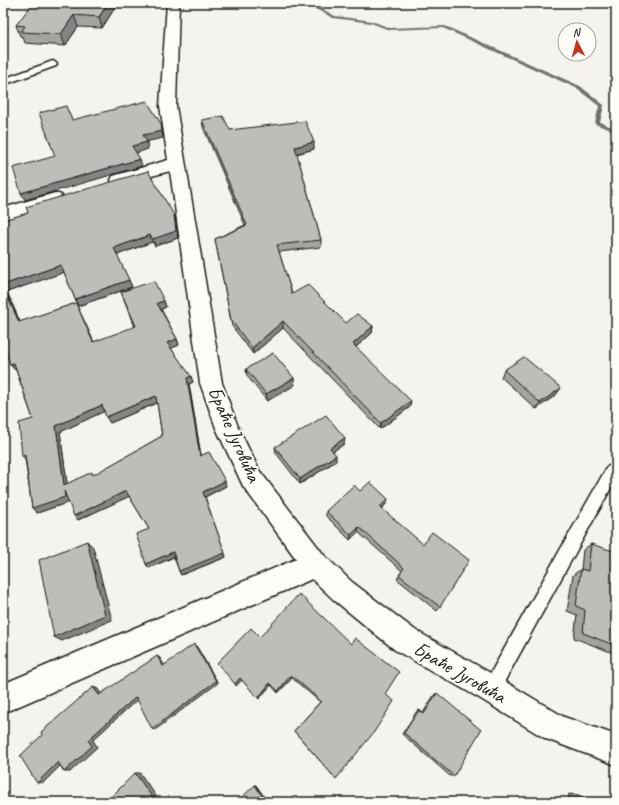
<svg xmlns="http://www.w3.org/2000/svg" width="619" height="805" viewBox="0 0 619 805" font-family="Caveat,sans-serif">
  <rect width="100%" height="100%" fill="#f4f3ee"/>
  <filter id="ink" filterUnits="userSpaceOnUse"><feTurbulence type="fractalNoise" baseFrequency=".025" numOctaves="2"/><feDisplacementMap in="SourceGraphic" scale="8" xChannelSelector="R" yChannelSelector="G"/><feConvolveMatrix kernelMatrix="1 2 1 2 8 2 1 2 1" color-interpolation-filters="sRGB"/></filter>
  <g filter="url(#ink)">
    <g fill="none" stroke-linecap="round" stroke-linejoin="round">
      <path fill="#72716f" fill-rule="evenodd" d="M 309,3 L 313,3 L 313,4 L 335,16 L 372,21 L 390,28 L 445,26 L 580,86 L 604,105 L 604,106 L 600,122 L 616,129 L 616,132 L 595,124 L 595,123 L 599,106 L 576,88 L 443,28 L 389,30 L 371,23 L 333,18 L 310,6 Z"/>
      <g stroke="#1c1c1c" stroke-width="3">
        <path id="lane" d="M 53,61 L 57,64 L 56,66 L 3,85 L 3,79 Z
          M 612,465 L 616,465 L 616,479 L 497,695 L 491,698 L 485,695 L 482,689 L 485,683 L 607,467 Z"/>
      </g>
      <g stroke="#1c1c1c" stroke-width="3">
        <path id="street" d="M 167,3 L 179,3 L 176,106 L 222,383 L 238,427 L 259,470 L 324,555 L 352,582 L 415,630 L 501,679 L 564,717 L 616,735 L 616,765 L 546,739 L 481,699 L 395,650 L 334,600 L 312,579 L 3,713 L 3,684 L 296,559 L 243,486 L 216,428 L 200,383 L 170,171 L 119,185 L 113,184 L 111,180 L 113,176 L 168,160 L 160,106 Z
          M 55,193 L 61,195 L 64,199 L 61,203 L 3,220 L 3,208 Z"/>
      </g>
      <use href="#lane" fill="#fdfcf7" fill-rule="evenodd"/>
      <use href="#street" fill="#fdfcf7" fill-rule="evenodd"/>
    </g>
    <path fill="#a3a3a0" stroke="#1c1c1c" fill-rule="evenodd" d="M 118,3 L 102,28 L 78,27 L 65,46 L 25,43 L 23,37 L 20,36 L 16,25 Z
      M 202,120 L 230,130 L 314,149 L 297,154 L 321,240 L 321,247 L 279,252 L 292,294 L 346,323 L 373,326 L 372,333 L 356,347 L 410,407 L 380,429 L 283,328 L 253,354 L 232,326 L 215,239 L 245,225 L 203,127 Z
      M 174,215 L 176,222 L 178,238 L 155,246 L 152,242 L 117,255 L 132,287 L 78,306 L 75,299 L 64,272 L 7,292 L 20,322 L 76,303 L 94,342 L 135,327 L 121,292 L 164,301 L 166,307 L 161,309 L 177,339 L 179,345 L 171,348 L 193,382 L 189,384 L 201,456 L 226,486 L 205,497 L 226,557 L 181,575 L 179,571 L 174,557 L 149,568 L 146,564 L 149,529 L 129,496 L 78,520 L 69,502 L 37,513 L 32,508 L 25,459 L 22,456 L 33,419 L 16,370 L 15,370 L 10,364 L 3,220 ZM 157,403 L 162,436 L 94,475 L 67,484 L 60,432 L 104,411 L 110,423 Z
      M 246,369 L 295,385 L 267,401 L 247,376 Z
      M 504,370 L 556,395 L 536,409 L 501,377 Z
      M 344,444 L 333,451 L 336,461 L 300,484 L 276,453 L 275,447 Z
      M 360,491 L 388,499 L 386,504 L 382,509 L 440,607 L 437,611 L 397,579 L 402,571 L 358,532 L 350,540 L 326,516 L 326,511 Z
      M 591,544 L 616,555 L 616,654 L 574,638 L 577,615 L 567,611 L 573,575 L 581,569 L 583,550 Z
      M 260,637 L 385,694 L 336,779 L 294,731 L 320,702 L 292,678 L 278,693 L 271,685 L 259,699 L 242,680 L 236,686 Z
      M 437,693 L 454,776 L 450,776 L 402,734 L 417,711 L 419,710 L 423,713 L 434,695 Z
      M 569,794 L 578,795 L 596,802 L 568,802 Z"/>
    <path fill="#858482" stroke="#1c1c1c" d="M 108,3 L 118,3 L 102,28 L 99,17 Z
      M 74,15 L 78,27 L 65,46 L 61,34 Z
      M 161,124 L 163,138 L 145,142 L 143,135 Z
      M 147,142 L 148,149 L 134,154 L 132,146 Z
      M 314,142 L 314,149 L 295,154 L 295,147 Z
      M 3,149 L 9,167 L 3,168 Z
      M 140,159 L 142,166 L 25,200 L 21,193 Z
      M 174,215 L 176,222 L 178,238 L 155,246 L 153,239 Z
      M 150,235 L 152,242 L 117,255 L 114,248 Z
      M 61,265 L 65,272 L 7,292 L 23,329 L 19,322 L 3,287 L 3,285 Z
      M 129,280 L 132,287 L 78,306 L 75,299 Z
      M 164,301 L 166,307 L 160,310 L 157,303 Z
      M 283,321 L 283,328 L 253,354 L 252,348 Z
      M 373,326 L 372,333 L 352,350 L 353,344 Z
      M 177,339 L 179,345 L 170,349 L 167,343 Z
      M 14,363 L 18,369 L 15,370 L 10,364 Z
      M 191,376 L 193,382 L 189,384 L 202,462 L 200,456 L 187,378 Z
      M 294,378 L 295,385 L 267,401 L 266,394 Z
      M 561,388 L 556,395 L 536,409 L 540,403 Z
      M 156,396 L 159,402 L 110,423 L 106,417 Z
      M 411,401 L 410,407 L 380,429 L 381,423 Z
      M 102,405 L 105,411 L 60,432 L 68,490 L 64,485 L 56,426 Z
      M 345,438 L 344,444 L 329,454 L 330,448 Z
      M 336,455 L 336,461 L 300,484 L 300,479 Z
      M 225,481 L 226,486 L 205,497 L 226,557 L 181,575 L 179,571 L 203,492 Z
      M 64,491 L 70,502 L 37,513 L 32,508 Z
      M 126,491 L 130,496 L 78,520 L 74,516 Z
      M 388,499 L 386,504 L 378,512 L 380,507 Z
      M 359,527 L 358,532 L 350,540 L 351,535 Z
      M 87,541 L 93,547 L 112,620 L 62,641 L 54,637 Z
      M 173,552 L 175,556 L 149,568 L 146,564 Z
      M 194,644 L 197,647 L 218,683 L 155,730 L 152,729 Z
      M 157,656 L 160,658 L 166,668 L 163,666 Z
      M 291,675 L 292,678 L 278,693 L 278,691 Z
      M 240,678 L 242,680 L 236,686 L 235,684 Z
      M 270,683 L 271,685 L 259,699 L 258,698 Z
      M 93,687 L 98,689 L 103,697 L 99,695 Z
      M 136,697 L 139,698 L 93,740 L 97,747 L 70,772 L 64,772 L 88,740 Z
      M 58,762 L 64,762 L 44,782 L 37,783 Z
      M 135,773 L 140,773 L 156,796 L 150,802 L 147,802 Z
      M 255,785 L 256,785 L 268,802 L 266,802 Z"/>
    <path fill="#bebdba" stroke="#1c1c1c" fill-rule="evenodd" d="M 33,3 L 108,3 L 99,17 L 74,15 L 61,34 L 21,32 L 25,26 L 16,25 Z
      M 147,101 L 161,124 L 162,131 L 143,135 L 147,142 L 132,146 L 140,159 L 21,193 L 13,168 L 55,156 L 39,113 L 66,106 L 72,120 Z
      M 223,116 L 230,130 L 305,121 L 314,142 L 295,147 L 321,240 L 277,245 L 292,294 L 308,285 L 346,323 L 357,314 L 373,326 L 353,344 L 411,401 L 381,423 L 283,321 L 252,348 L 231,320 L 215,239 L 247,225 L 202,120 Z
      M 3,152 L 6,159 L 3,160 Z
      M 148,171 L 174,215 L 176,231 L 153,239 L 150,235 L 114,248 L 129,280 L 75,299 L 61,265 L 3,285 L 3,220 L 28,213 L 26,207 Z
      M 154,281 L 164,301 L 157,303 L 177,339 L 167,343 L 191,376 L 187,378 L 200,456 L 209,452 L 225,481 L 203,492 L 225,553 L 179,571 L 173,552 L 146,564 L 136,534 L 149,529 L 126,491 L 74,516 L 64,491 L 65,497 L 32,508 L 25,455 L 22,456 L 19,423 L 33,419 L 14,363 L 10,364 L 3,342 L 3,287 L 19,322 L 76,303 L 93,342 L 136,326 L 121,292 ZM 156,396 L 162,436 L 93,475 L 92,472 L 64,485 L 56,426 L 102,405 L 106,417 Z
      M 273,353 L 294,378 L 266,394 L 246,369 Z
      M 524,357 L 561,388 L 540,403 L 504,370 Z
      M 326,415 L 345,438 L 330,448 L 336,455 L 300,479 L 275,447 Z
      M 370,482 L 388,499 L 380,507 L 423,544 L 432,532 L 469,560 L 440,607 L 399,575 L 404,568 L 359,527 L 351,535 L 326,511 L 354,485 L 360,491 Z
      M 87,541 L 105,615 L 54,637 L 39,560 Z
      M 591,544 L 613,551 L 613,554 L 616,555 L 616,646 L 583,633 L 585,610 L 576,606 L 581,569 L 588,571 Z
      M 299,594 L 351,644 L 355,638 L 399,672 L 385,694 L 394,701 L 374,732 L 336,779 L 294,731 L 321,701 L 291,675 L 278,691 L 270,683 L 258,698 L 240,678 L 235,684 L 217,663 L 251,628 L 260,637 Z
      M 194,644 L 216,681 L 152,729 L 136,697 L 88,740 L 92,746 L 64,772 L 58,762 L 37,783 L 20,756 L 42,735 L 41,732 L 93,687 L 99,695 L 157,656 L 163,666 Z
      M 437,693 L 481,730 L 454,776 L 404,733 L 419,710 L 424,714 Z
      M 135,773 L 152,797 L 147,802 L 106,802 Z
      M 255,785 L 266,802 L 237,802 Z
      M 578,795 L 596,802 L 578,802 Z"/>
  </g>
  <g text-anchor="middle" stroke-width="4" stroke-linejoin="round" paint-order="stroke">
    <g font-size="20" fill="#1c1c1c" stroke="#fdfcf7">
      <text transform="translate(235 434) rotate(66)" y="7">Браће Југовића</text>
      <text transform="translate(460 672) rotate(30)" y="7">Браће Југовића</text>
    </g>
  </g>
  <rect width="619" height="805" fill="none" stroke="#fdfcf7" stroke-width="16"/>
  <rect x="8" y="8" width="603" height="789" fill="none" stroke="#1c1c1c" stroke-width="1.5" filter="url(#ink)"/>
  <g transform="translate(577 42) rotate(354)"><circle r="19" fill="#fdfcf7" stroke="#a3a29f"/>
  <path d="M0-3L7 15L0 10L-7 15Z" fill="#c8321e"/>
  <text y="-6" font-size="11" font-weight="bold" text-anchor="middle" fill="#1c1c1c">N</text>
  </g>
</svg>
